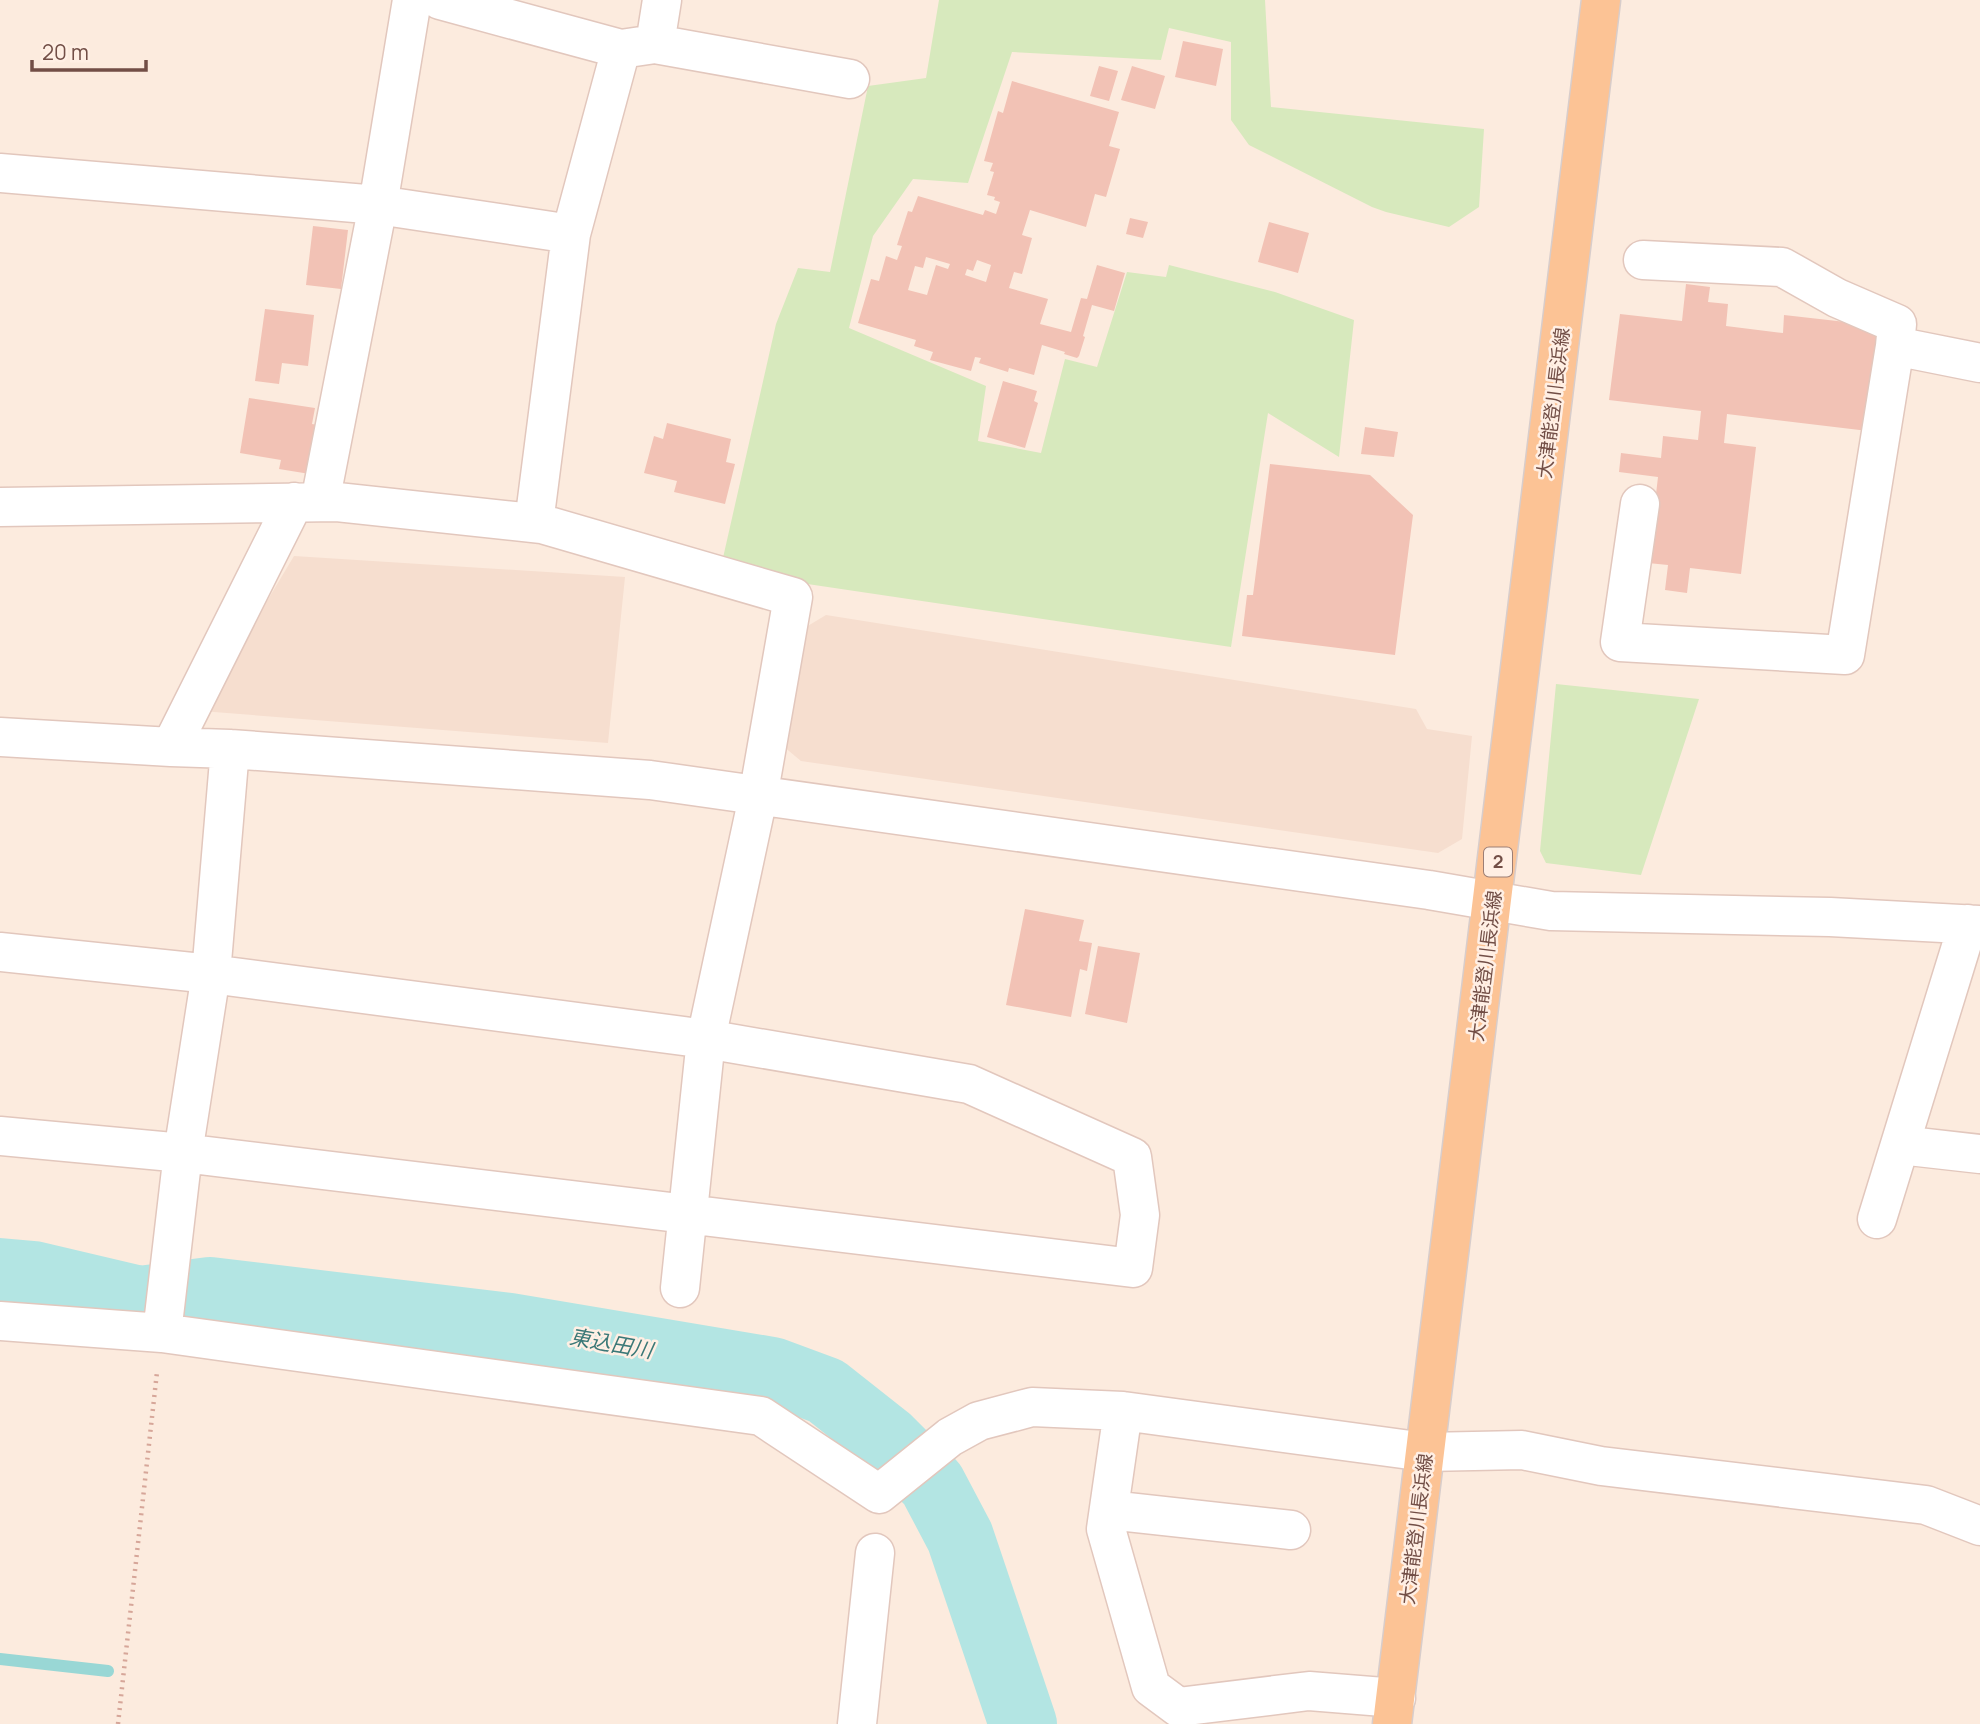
<svg xmlns="http://www.w3.org/2000/svg" width="1980" height="1724" viewBox="0 0 1980 1724" font-family="Manrope,'Noto Sans JP',sans-serif">
  <rect width="100%" height="100%" fill="#fcebde"/>
  <path fill="#f6decf" d="M 294,556 L 625,577 L 608,743 L 201,711 Z
    M 826,615 L 1416,709 L 1427,729 L 1472,736 L 1462,839 L 1438,853 L 801,761 L 783,746 L 801,630 Z"/>
  <path fill="#d7e9bd" d="M 939,0 L 1265,0 L 1271,107 L 1484,129 L 1479,207 L 1449,227 L 1386,212 L 1372,207 L 1249,145 L 1231,120 L 1231,42 L 1169,28 L 1161,60 L 1012,52 L 968,183 L 913,179 L 873,236 L 849,328 L 986,386 L 978,441 L 1041,453 L 1065,359 L 1097,367 L 1127,272 L 1166,277 L 1169,265 L 1275,292 L 1354,320 L 1339,457 L 1268,413 L 1231,647 L 720,571 L 776,324 L 798,268 L 830,272 L 868,86 L 926,78 Z
    M 1556,684 L 1699,699 L 1641,875 L 1546,863 L 1540,851 Z"/>
  <g fill="none" stroke-linecap="round" stroke-linejoin="round">
    <path stroke="#99d7d5" stroke-width="12" d="M 0,1659 L 108,1671"/>
    <path stroke="#b3e5e3" stroke-width="68" d="M 0,1272 L 34,1275 L 140,1300 L 210,1291 L 510,1327 L 772,1371 L 826,1391 L 888,1440 L 932,1484 L 960,1537 L 1023,1724"/>
  </g>
  <path fill="#f2c2b5" fill-rule="evenodd" d="M 1183,41 L 1223,49 L 1216,86 L 1175,77 Z
    M 1099,66 L 1118,71 L 1109,101 L 1090,96 Z
    M 1132,66 L 1165,76 L 1155,109 L 1121,100 Z
    M 1012,81 L 1119,112 L 1109,146 L 1120,149 L 1106,197 L 1095,194 L 1086,227 L 1030,210 L 1022,235 L 1032,238 L 1022,274 L 1014,272 L 1009,288 L 1048,299 L 1040,324 L 1071,332 L 1081,298 L 1087,299 L 1097,265 L 1125,273 L 1114,311 L 1092,305 L 1083,336 L 1085,337 L 1079,356 L 1077,358 L 1064,354 L 1065,352 L 1042,345 L 1034,375 L 1009,368 L 1008,372 L 979,363 L 981,358 L 975,357 L 971,371 L 930,360 L 933,352 L 914,346 L 916,340 L 858,323 L 871,279 L 879,281 L 886,256 L 897,260 L 902,246 L 897,245 L 908,211 L 912,212 L 918,196 L 983,215 L 985,210 L 996,214 L 1000,202 L 994,200 L 995,197 L 987,195 L 994,172 L 990,171 L 993,163 L 984,161 L 998,111 L 1003,113 ZM 926,257 L 950,264 L 948,269 L 936,265 L 927,295 L 908,290 L 915,266 L 923,268 ZM 977,260 L 991,265 L 986,282 L 965,275 L 967,269 L 973,271 Z
    M 1130,218 L 1148,222 L 1143,238 L 1126,234 Z
    M 1269,222 L 1309,233 L 1298,273 L 1258,262 Z
    M 313,226 L 348,230 L 341,289 L 306,285 Z
    M 1686,284 L 1710,287 L 1708,302 L 1728,304 L 1726,326 L 1783,333 L 1784,315 L 1881,326 L 1868,431 L 1727,414 L 1724,443 L 1756,447 L 1741,574 L 1690,568 L 1687,593 L 1665,590 L 1668,565 L 1648,563 L 1658,477 L 1619,472 L 1621,453 L 1661,458 L 1663,436 L 1698,440 L 1701,411 L 1609,400 L 1620,314 L 1682,321 Z
    M 265,309 L 314,315 L 308,366 L 282,363 L 279,384 L 255,381 Z
    M 1003,381 L 1037,391 L 1034,401 L 1038,403 L 1025,448 L 987,437 Z
    M 249,398 L 315,408 L 312,424 L 324,426 L 316,475 L 279,469 L 281,460 L 240,453 Z
    M 667,423 L 731,439 L 726,462 L 735,464 L 725,504 L 674,492 L 677,481 L 644,473 L 654,436 L 663,439 Z
    M 1365,427 L 1398,432 L 1394,457 L 1361,454 Z
    M 1270,464 L 1370,475 L 1413,515 L 1395,655 L 1242,636 L 1247,595 L 1253,595 Z
    M 1025,909 L 1084,920 L 1079,941 L 1092,943 L 1087,971 L 1080,969 L 1071,1017 L 1006,1005 Z
    M 1098,946 L 1140,953 L 1127,1023 L 1085,1014 Z"/>
  <g fill="none" stroke-linecap="round" stroke-linejoin="round">
    <g stroke="#e2c7bd" stroke-width="41">
      <path id="minor" d="M 440,0 L 621,49 L 655,44 L 662,0
        M 655,44 L 850,79
        M 0,173 L 378,205 L 571,234 L 621,49
        M 1643,260 L 1782,267 L 1837,298 L 1897,324 L 1895,346
        M 320,502 L 378,205 L 412,0
        M 1640,504 L 1620,642 L 1845,655 L 1895,346 L 1980,363
        M 0,507 L 337,502 L 542,524 L 793,597 L 758,797 L 706,1039 L 680,1288
        M 534,523 L 571,234
        M 0,737 L 171,747 L 230,749 L 650,780 L 1429,890 L 1551,911 L 1830,917 L 1980,925
        M 171,747 L 294,502
        M 0,952 L 211,974 L 706,1039 L 969,1084 L 1132,1157 L 1140,1215 L 1133,1268 L 183,1153 L 0,1136
        M 1900,1145 L 1980,1154
        M 1877,1219 L 1968,924
        M 0,1321 L 162,1333 L 761,1416 L 879,1494 L 950,1437 L 979,1421 L 1032,1407 L 1123,1411 L 1425,1452 L 1522,1450 L 1601,1466 L 1926,1505 L 1980,1526
        M 162,1333 L 183,1153 L 211,974 L 230,749
        M 1123,1411 L 1106,1529 L 1151,1687 L 1178,1707 L 1309,1691 L 1396,1698
        M 1109,1510 L 1291,1530
        M 857,1724 L 875,1553"/>
    </g>
    <g stroke="#d8cdcb" stroke-width="41">
      <path id="major" d="M 1392,1724 L 1601,0"/>
    </g>
    <path stroke="#d6a699" stroke-width="4.5" stroke-dasharray="2 5" stroke-linecap="butt" d="M 118,1724 L 157,1372"/>
    <use href="#minor" stroke="#fff" stroke-width="38"/>
    <use href="#major" stroke="#fcc395" stroke-width="38"/>
  </g>
  <g text-anchor="middle" stroke-width="5" stroke-linejoin="round" paint-order="stroke">
    <rect fill="#ffefe4" stroke="#9c7e75" stroke-width="2" x="1484" y="847.5" width="28" height="29" rx="5"/>
    <g font-size="18" font-weight="bold" fill="#724e46">
      <text x="1498" y="868">2</text>
    </g>
    <g font-size="19" fill="#724e46" stroke="#ffefe4">
      <text transform="translate(1553 403) rotate(-83)" y="7">大津能登川長浜線</text>
      <text transform="translate(1485 966) rotate(-83)" y="7">大津能登川長浜線</text>
      <text transform="translate(1416 1529) rotate(-83)" y="7">大津能登川長浜線</text>
    </g>
    <g font-size="21" font-style="italic" fill="#3b7877" stroke="#ffefe4">
      <text transform="translate(611 1344) rotate(10)" y="7">東込田川</text>
    </g>
  </g>
  <path d="M32 60v10h114v-10" fill="none" stroke="#724e46" stroke-width="3.5"/>
  <text x="42" y="60" font-size="21" fill="#724e46" stroke="#ffefe4" stroke-width="5" paint-order="stroke">20 m</text>
</svg>
